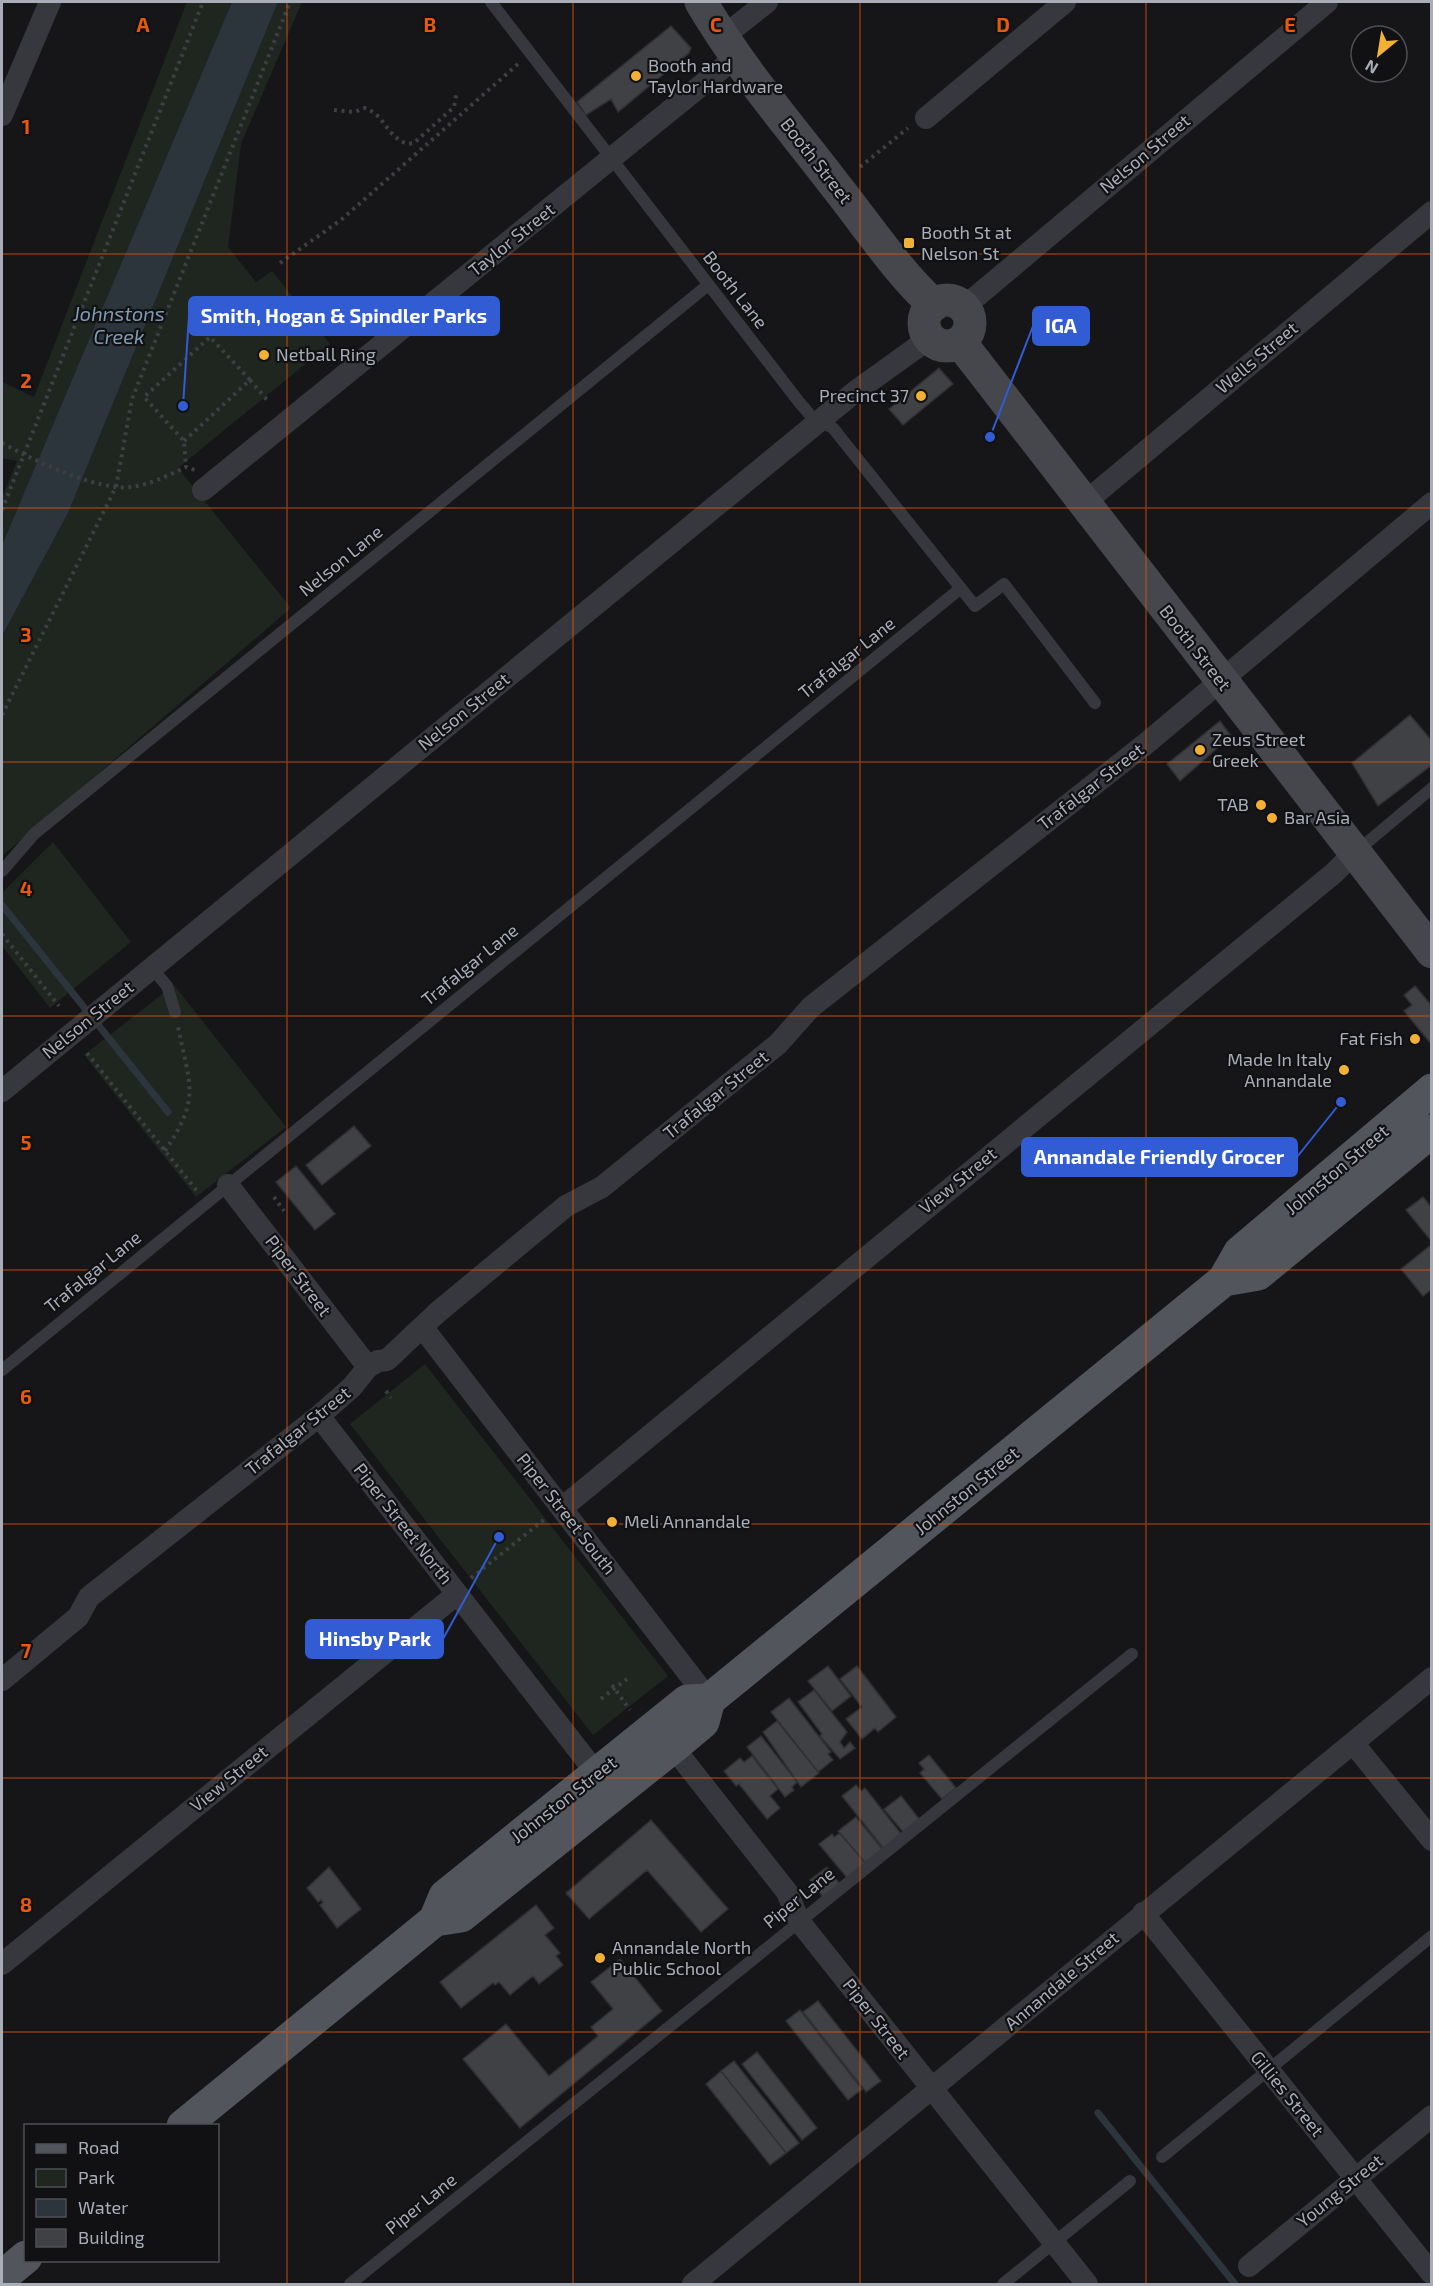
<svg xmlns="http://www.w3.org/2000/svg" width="1433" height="2286" viewBox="0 0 1433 2286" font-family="'Exo 2',sans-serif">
  <rect width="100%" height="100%" fill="#161618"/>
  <path fill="#1e261f" d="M 187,2 L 232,2 L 2,545 L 2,498 L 17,461 L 2,458 L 2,382 L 34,397 Z
    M 278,2 L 302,2 L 241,144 L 228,247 L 256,282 L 272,271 L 330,344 L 178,468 L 291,608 L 2,856 L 2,636 L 68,513 Z
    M 53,842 L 131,942 L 50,1008 L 2,946 L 2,893 Z
    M 174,985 L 286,1127 L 196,1197 L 84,1055 Z
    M 425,1364 L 668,1676 L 593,1735 L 350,1424 Z"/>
  <path fill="#2c353c" d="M 232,2 L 278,2 L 68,513 L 2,636 L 2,545 Z"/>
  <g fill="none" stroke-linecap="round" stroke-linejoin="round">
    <path stroke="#2c353c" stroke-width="7" d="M 2,905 L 168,1112
      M 1098,2113 L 1235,2284"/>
  </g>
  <path fill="#404145" stroke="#303034" stroke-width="1.5" d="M 671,26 L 691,48 L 689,53 L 618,112 L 611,99 L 586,115 L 577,102 Z
    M 939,368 L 953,384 L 903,425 L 889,409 Z
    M 1410,715 L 1432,741 L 1432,765 L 1378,806 L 1352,763 Z
    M 1220,721 L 1231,736 L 1180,781 L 1167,764 Z
    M 1415,986 L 1432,1006 L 1432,1045 L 1404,1011 L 1412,1005 L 1404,995 Z
    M 354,1126 L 371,1146 L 322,1185 L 306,1165 Z
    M 296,1166 L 335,1214 L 315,1230 L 276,1182 Z
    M 1423,1197 L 1432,1208 L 1432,1242 L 1406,1210 Z
    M 1432,1244 L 1432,1289 L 1423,1296 L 1401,1269 Z
    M 828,1666 L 851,1696 L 832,1711 L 808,1681 Z
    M 857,1666 L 896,1717 L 878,1732 L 875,1728 L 862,1739 L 846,1719 L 862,1707 L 840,1679 Z
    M 814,1690 L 847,1732 L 840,1742 L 844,1748 L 850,1742 L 855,1748 L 840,1759 L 820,1736 L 822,1734 L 798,1702 Z
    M 789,1698 L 831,1752 L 828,1754 L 833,1760 L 818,1772 L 771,1712 Z
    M 777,1721 L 819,1773 L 801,1787 L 763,1732 Z
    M 761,1736 L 797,1782 L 792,1787 L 794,1790 L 785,1797 L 747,1747 Z
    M 929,1755 L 956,1788 L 942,1799 L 920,1773 L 924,1769 L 919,1763 Z
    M 752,1756 L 778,1789 L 770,1796 L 780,1808 L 767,1819 L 739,1784 L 736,1786 L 724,1771 L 740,1758 L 744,1762 Z
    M 856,1785 L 861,1791 L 865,1788 L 902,1835 L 884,1849 L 842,1796 Z
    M 901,1796 L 920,1820 L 904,1833 L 884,1809 Z
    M 856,1817 L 883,1850 L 866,1864 L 838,1831 Z
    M 651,1820 L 728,1909 L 701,1932 L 647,1870 L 589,1919 L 566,1893 Z
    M 840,1833 L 866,1864 L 848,1879 L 819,1844 L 832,1834 L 834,1837 Z
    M 329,1867 L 361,1909 L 337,1928 L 320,1905 L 323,1902 L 321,1900 L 318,1902 L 307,1888 Z
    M 827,1867 L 840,1884 L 823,1897 L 810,1880 Z
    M 536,1905 L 554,1928 L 545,1935 L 560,1953 L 556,1956 L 563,1965 L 539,1984 L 533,1976 L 510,1995 L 499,1982 L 495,1985 L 493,1983 L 461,2008 L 440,1982 Z
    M 620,1959 L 662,2011 L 520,2128 L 463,2059 L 506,2024 L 549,2076 L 598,2036 L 591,2027 L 613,2009 L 591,1982 Z
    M 818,2001 L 881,2081 L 866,2092 L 803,2012 Z
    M 800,2010 L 862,2089 L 848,2100 L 786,2021 Z
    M 757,2052 L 817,2128 L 802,2140 L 742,2064 Z
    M 734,2061 L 799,2143 L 786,2153 L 721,2071 Z
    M 721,2071 L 786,2153 L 770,2165 L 706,2084 Z"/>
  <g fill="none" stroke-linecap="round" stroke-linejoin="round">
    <path stroke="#3d3f44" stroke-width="4" stroke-dasharray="3 4.5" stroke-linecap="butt" d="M 334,110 L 354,112 L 365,108 C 387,117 384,134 407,144 L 414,143 L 454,107 L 457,91
      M 860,167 L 908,128
      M 280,263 L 341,220 L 518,64
      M 250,380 L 268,401
      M 184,441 L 250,380 L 210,337 L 144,397 L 184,441 L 186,467
      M 2,443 C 33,460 80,482 115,487 C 140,490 165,477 186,467 L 195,470
      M 2,510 L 203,2
      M 2,715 L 116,487 L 132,399 L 290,2
      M 2,934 L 59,1006
      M 87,1053 L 197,1191
      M 165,1151 C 201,1097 190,1087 178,1027
      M 274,1197 L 284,1211
      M 386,1391 L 391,1398
      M 471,1578 L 545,1519
      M 612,1685 L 630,1710
      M 601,1699 L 627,1679"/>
    <path stroke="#37383d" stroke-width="12" d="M 491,2 L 799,402 L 811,416 L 833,428 L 975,606 L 1004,584 L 1095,703
      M 1357,851 L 1432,788
      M 2,871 L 34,834 L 708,285
      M 152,968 L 167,986 L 175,1012
      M 2,1370 L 961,588
      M 1162,2157 L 1432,1936
      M 350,2284 L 1132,1654
      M 1003,2284 L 1130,2181"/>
    <path stroke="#37383d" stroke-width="22" d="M 724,36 L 767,2
      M 2,115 L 50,2
      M 926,118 L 1065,2
      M 964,307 L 1327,2
      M 203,490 L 736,57
      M 1083,504 L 1432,212
      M 2,1091 L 856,391 L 930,338
      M 228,1185 L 368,1367
      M 423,1328 L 709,1700
      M 319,1416 L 597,1774
      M 562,1508 L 1334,873 L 1354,853
      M 2,1680 L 78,1617 L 89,1597 L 319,1416 L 352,1387 L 368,1367 L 378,1361 L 387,1360 L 438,1312 L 566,1206 L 602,1187 L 778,1044 L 811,1007 L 1148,742 L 1432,503
      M 1353,1743 L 1432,1840
      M 673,1747 L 787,1892 L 799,1921 L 1087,2284
      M 1143,1913 L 1432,2274
      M 2,1964 L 457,1594
      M 1249,2266 L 1432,2116
      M 693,2284 L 1432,1678"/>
    <path stroke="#45474d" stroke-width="33" d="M 701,2 C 739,67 789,125 835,185 C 867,225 896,270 934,305
      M924 323a23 23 0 1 1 46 0a23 23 0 1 1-46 0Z
      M 960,342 L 1432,952"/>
    <path stroke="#53555c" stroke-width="33" d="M 1224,1280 L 1258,1274 L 1432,1131
      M 435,1920 L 461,1916 L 673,1747 L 703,1722 L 709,1700 L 1224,1280 L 1240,1252 L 1432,1090
      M 183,2126 L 435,1920 L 445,1896 L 687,1701 L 709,1700
      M 2,2277 L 26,2257"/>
  </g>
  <path fill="none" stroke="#e8590c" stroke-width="1.5" stroke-opacity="0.55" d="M 287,2 L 287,2284M 573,2 L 573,2284M 860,2 L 860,2284M 1146,2 L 1146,2284M 2,254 L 1432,254M 2,508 L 1432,508M 2,762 L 1432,762M 2,1016 L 1432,1016M 2,1270 L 1432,1270M 2,1524 L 1432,1524M 2,1778 L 1432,1778M 2,2032 L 1432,2032"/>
  <g fill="#f2b134" stroke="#111113" stroke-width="2">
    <circle cx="636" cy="76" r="6"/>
    <rect x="903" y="237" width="12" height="12" rx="3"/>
    <circle cx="264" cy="355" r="6"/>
    <circle cx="921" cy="396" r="6"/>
    <circle cx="1200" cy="750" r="6"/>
    <circle cx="1261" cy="805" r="6"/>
    <circle cx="1272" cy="818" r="6"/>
    <circle cx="1415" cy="1039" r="6"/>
    <circle cx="1344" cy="1070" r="6"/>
    <circle cx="612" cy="1522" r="6"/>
    <circle cx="600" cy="1958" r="6"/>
  </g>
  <g text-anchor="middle" stroke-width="4.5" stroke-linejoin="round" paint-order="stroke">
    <g font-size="18" fill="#a8adb8" stroke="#111113" text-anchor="start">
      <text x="648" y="72">Booth and<tspan x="648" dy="21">Taylor Hardware</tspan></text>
      <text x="921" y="239">Booth St at<tspan x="921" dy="21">Nelson St</tspan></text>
      <text x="276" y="361">Netball Ring</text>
      <text x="909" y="402" text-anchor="end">Precinct 37</text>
      <text x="1212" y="746">Zeus Street<tspan x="1212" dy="21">Greek</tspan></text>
      <text x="1249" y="811" text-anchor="end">TAB</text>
      <text x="1284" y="824">Bar Asia</text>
      <text x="1403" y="1045" text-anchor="end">Fat Fish</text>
      <text x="1332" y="1066" text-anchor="end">Made In Italy<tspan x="1332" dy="21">Annandale</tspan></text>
      <text x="624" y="1528">Meli Annandale</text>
      <text x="612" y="1954">Annandale North<tspan x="612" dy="21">Public School</tspan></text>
    </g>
    <g font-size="18" fill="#a8adb8" stroke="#111113">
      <text transform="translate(1145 154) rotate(-40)" y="6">Nelson Street</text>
      <text transform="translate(816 161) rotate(52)" y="6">Booth Street</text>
      <text transform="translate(512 240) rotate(-39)" y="6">Taylor Street</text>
      <text transform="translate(735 290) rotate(52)" y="6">Booth Lane</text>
      <text transform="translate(1257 358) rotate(-40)" y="6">Wells Street</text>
      <text transform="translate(341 561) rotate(-39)" y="6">Nelson Lane</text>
      <text transform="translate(1195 648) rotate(52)" y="6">Booth Street</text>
      <text transform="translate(847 658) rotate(-39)" y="6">Trafalgar Lane</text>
      <text transform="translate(464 712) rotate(-39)" y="6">Nelson Street</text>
      <text transform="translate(1091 787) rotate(-38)" y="6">Trafalgar Street</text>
      <text transform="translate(470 965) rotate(-39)" y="6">Trafalgar Lane</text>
      <text transform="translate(88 1020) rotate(-39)" y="6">Nelson Street</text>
      <text transform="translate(716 1095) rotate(-39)" y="6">Trafalgar Street</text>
      <text transform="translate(1337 1170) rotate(-40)" y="6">Johnston Street</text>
      <text transform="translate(958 1181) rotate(-39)" y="6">View Street</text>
      <text transform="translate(93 1272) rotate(-39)" y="6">Trafalgar Lane</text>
      <text transform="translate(298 1276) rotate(53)" y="6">Piper Street</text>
      <text transform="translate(298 1431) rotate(-39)" y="6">Trafalgar Street</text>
      <text transform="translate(967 1491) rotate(-39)" y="6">Johnston Street</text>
      <text transform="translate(566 1514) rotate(52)" y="6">Piper Street South</text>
      <text transform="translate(403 1524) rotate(52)" y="6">Piper Street North</text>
      <text transform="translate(229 1779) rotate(-39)" y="6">View Street</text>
      <text transform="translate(564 1800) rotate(-38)" y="6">Johnston Street</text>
      <text transform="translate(799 1898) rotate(-39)" y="6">Piper Lane</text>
      <text transform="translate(1062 1981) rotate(-40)" y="6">Annandale Street</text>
      <text transform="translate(876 2019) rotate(52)" y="6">Piper Street</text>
      <text transform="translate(1287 2094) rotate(51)" y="6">Gillies Street</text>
      <text transform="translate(1340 2191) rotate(-39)" y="6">Young Street</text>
      <text transform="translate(421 2204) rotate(-39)" y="6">Piper Lane</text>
    </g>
    <g font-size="20" font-style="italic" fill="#7f9bb3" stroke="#111113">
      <text x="119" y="321">Johnstons<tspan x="119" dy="23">Creek</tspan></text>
    </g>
  </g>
  <g font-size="20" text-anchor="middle" font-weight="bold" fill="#e8590c" stroke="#111113" stroke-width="4.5" stroke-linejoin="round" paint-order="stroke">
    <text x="143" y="32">A</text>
    <text x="430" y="32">B</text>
    <text x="716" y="32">C</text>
    <text x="1003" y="32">D</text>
    <text x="1290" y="32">E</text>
    <text x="26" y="134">1</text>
    <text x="26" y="388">2</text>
    <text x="26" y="642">3</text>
    <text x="26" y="896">4</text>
    <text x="26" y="1150">5</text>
    <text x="26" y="1404">6</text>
    <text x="26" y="1658">7</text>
    <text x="26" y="1912">8</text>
  </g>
  <path fill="none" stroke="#325cd3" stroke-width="2" d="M183 406L189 316M990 437L1033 326M1341 1102L1297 1157M499 1537L443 1639"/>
  <g fill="#325cd3" stroke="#111113" stroke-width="2">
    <circle cx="183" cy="406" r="6"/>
    <circle cx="990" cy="437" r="6"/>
    <circle cx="1341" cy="1102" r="6"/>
    <circle cx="499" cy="1537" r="6"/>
  </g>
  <g fill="#325cd3" stroke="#325cd3" stroke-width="2">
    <rect x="189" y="297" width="310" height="38" rx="6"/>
    <rect x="1033" y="307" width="56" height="38" rx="6"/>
    <rect x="1022" y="1138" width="275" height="38" rx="6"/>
    <rect x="306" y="1620" width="137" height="38" rx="6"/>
  </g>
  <g font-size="20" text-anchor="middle" font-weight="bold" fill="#fff">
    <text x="344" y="323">Smith, Hogan &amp; Spindler Parks</text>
    <text x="1061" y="333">IGA</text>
    <text x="1159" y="1164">Annandale Friendly Grocer</text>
    <text x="375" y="1646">Hinsby Park</text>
  </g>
  <rect width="1433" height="2286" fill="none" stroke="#a8adb8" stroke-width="6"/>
  <rect x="24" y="2124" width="195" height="138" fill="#111113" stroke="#4d4f55" stroke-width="1.5"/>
  <rect x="36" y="2144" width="30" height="9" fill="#53555c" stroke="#4d4f55" stroke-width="1.5"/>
  <text x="78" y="2154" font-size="18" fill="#a8adb8">Road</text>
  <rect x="36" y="2169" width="30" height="18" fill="#1e261f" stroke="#4d4f55" stroke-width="1.5"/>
  <text x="78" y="2184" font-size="18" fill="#a8adb8">Park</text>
  <rect x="36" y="2199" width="30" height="18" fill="#2c353c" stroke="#4d4f55" stroke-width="1.5"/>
  <text x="78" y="2214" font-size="18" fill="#a8adb8">Water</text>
  <rect x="36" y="2229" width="30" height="18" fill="#404145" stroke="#4d4f55" stroke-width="1.5"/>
  <text x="78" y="2244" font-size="18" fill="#a8adb8">Building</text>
  <g transform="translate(1379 54) rotate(210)"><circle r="28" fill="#111113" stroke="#4d4f55" stroke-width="1.5"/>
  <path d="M0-4.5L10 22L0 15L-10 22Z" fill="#f2b134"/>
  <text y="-9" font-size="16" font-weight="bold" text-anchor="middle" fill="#a8adb8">N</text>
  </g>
</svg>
